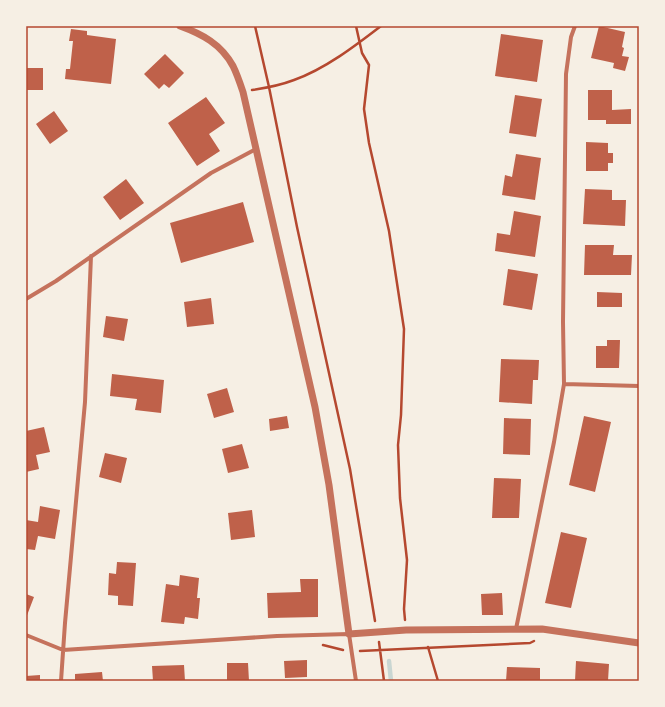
<svg xmlns="http://www.w3.org/2000/svg" width="665" height="707" viewBox="0 0 665 707" font-family="Lora,serif">
  <rect width="100%" height="100%" fill="#f6efe4"/>
  <g fill="none" stroke-linecap="round" stroke-linejoin="round">
    <path stroke="#c9d6d2" stroke-width="4.5" d="M 389,661 L 391,681"/>
  </g>
  <path fill="#bf614a" d="M 599,26 L 625,32 L 622,47 L 624,48 L 622,56 L 629,57 L 625,71 L 613,68 L 614,63 L 591,58 Z
    M 71,29 L 87,31 L 87,35 L 116,39 L 111,84 L 65,79 L 66,69 L 70,69 L 73,41 L 69,41 Z
    M 501,34 L 543,40 L 537,82 L 495,76 Z
    M 165,54 L 184,73 L 169,88 L 164,84 L 159,89 L 144,74 Z
    M 26,68 L 43,68 L 43,90 L 26,90 Z
    M 588,90 L 612,90 L 612,110 L 631,109 L 631,124 L 606,124 L 606,120 L 588,120 Z
    M 515,95 L 542,99 L 536,137 L 509,133 Z
    M 206,97 L 225,123 L 209,134 L 220,151 L 197,166 L 168,123 Z
    M 54,111 L 68,131 L 50,144 L 36,124 Z
    M 586,142 L 608,143 L 608,153 L 613,153 L 613,163 L 608,163 L 608,171 L 586,171 Z
    M 516,154 L 541,158 L 535,200 L 502,195 L 505,175 L 512,177 Z
    M 126,179 L 144,203 L 120,220 L 103,197 Z
    M 585,189 L 612,190 L 612,200 L 626,200 L 625,226 L 583,224 Z
    M 243,202 L 254,242 L 181,263 L 170,223 Z
    M 514,211 L 541,216 L 535,257 L 495,251 L 497,233 L 510,235 Z
    M 585,245 L 614,245 L 613,255 L 632,255 L 631,275 L 584,275 Z
    M 508,269 L 538,274 L 532,310 L 503,305 Z
    M 597,292 L 622,293 L 622,307 L 597,307 Z
    M 211,298 L 214,324 L 187,327 L 184,302 Z
    M 106,316 L 128,319 L 124,341 L 103,337 Z
    M 607,340 L 620,340 L 619,368 L 596,368 L 596,346 L 607,346 Z
    M 501,359 L 539,360 L 538,380 L 533,380 L 532,404 L 499,402 Z
    M 112,374 L 164,380 L 161,413 L 135,410 L 137,399 L 110,396 Z
    M 227,388 L 234,412 L 214,418 L 207,394 Z
    M 287,416 L 289,428 L 270,431 L 269,419 Z
    M 584,416 L 611,422 L 595,492 L 569,485 Z
    M 504,418 L 531,419 L 530,455 L 503,454 Z
    M 44,427 L 50,452 L 36,455 L 39,469 L 26,472 L 26,431 Z
    M 242,444 L 249,468 L 228,473 L 222,449 Z
    M 105,453 L 127,458 L 121,483 L 99,477 Z
    M 494,478 L 521,479 L 519,518 L 492,518 Z
    M 40,506 L 60,510 L 55,539 L 38,536 L 35,550 L 26,549 L 26,520 L 38,522 Z
    M 252,510 L 255,537 L 231,540 L 228,513 Z
    M 561,532 L 587,538 L 571,608 L 545,603 Z
    M 117,562 L 136,563 L 133,606 L 118,605 L 118,596 L 108,595 L 109,573 L 116,574 Z
    M 180,575 L 199,578 L 197,598 L 200,598 L 198,619 L 185,617 L 184,624 L 161,622 L 166,584 L 179,586 Z
    M 300,579 L 318,579 L 318,617 L 268,618 L 267,593 L 301,592 Z
    M 502,593 L 503,615 L 482,615 L 481,594 Z
    M 26,594 L 34,597 L 26,618 Z
    M 307,660 L 307,677 L 285,678 L 284,661 Z
    M 576,661 L 609,664 L 608,681 L 575,681 Z
    M 227,663 L 248,663 L 249,681 L 227,681 Z
    M 184,665 L 185,681 L 153,681 L 152,666 Z
    M 507,667 L 540,668 L 540,681 L 506,681 Z
    M 102,672 L 103,681 L 75,681 L 75,674 Z
    M 40,675 L 40,681 L 26,681 L 26,676 Z"/>
  <g fill="none" stroke-linecap="round" stroke-linejoin="round">
    <path stroke="#b5482f" stroke-width="2.5" d="M 255,26 L 269,87 L 297,227 L 350,469 L 375,621
      M 356,26 L 362,53 L 369,65 L 364,109 L 369,143 L 389,231 L 404,329 L 401,415 L 398,445 L 400,498 L 407,560 L 404,609 L 405,620
      M 252,90 C 266,88 281,85 294,80 C 325,69 355,46 381,26
      M 379,642 L 384,681
      M 323,645 L 343,650
      M 428,647 L 438,681
      M 360,651 L 530,643 L 534,641"/>
    <path stroke="#c5725c" stroke-width="4" d="M 26,299 L 56,281 L 211,173 L 256,149
      M 564,384 L 639,386
      M 516,629 L 554,442 L 564,384 L 563,322 L 566,74 L 571,37 L 575,26
      M 26,635 L 63,650 L 277,636 L 349,634 L 356,681
      M 61,681 L 65,623 L 85,402 L 91,256"/>
    <path stroke="#c5725c" stroke-width="7" d="M 180,26 C 202,34 221,44 233,66 C 237,74 240,83 243,92 L 315,407 L 329,485 L 349,634 L 406,630 L 542,629 L 639,643"/>
  </g>
  <rect width="665" height="707" fill="none" stroke="#f6efe4" stroke-width="54"/>
  <rect x="27" y="27" width="611" height="653" fill="none" stroke="#b5482f" stroke-width="1.5"/>
</svg>
